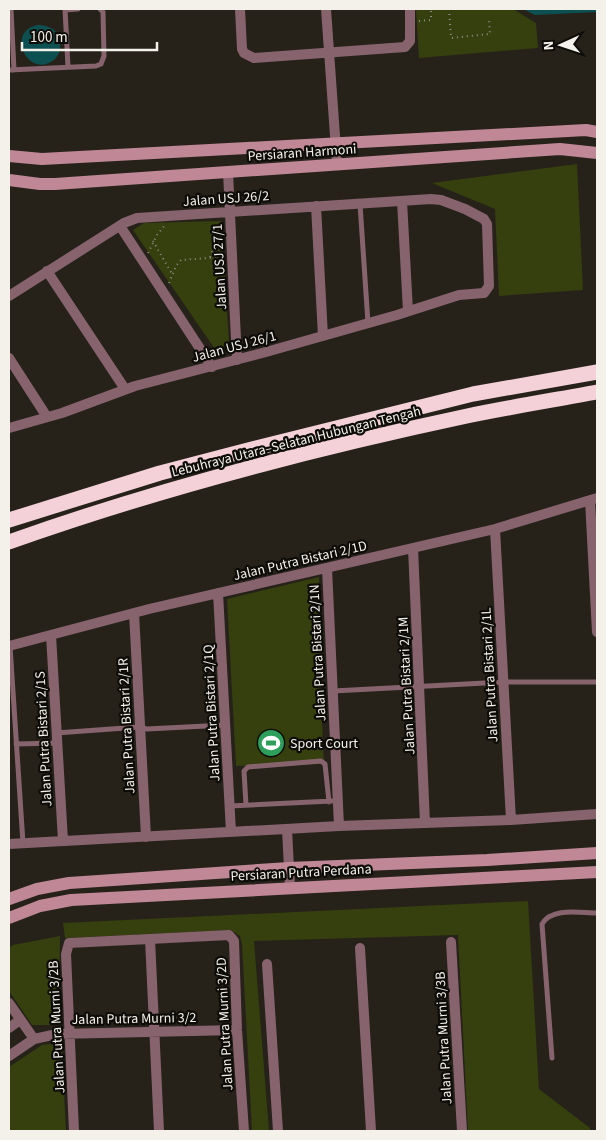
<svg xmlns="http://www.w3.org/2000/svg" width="606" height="1140" viewBox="0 0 606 1140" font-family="'Source Sans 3',sans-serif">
  <rect width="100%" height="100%" fill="#26221a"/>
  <path fill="#363f0e" d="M 416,9 L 513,9 L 536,23 L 538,48 L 419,58 Z
    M 577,164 L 583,290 L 499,296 L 495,209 L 432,183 Z
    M 221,221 L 229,342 L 217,352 L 133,230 L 144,223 Z
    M 319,577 L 321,701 L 324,764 L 236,766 L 227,599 Z
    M 528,901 L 539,1089 L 590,1128 L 590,1131 L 468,1131 L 458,935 L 254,941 L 269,1131 L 252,1131 L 242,944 L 240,936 L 231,930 L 65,938 L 63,923 Z
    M 60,936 L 59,1018 L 51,1025 L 32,1025 L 9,991 L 9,948 L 13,945 Z
    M 50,1044 L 56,1046 L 62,1053 L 66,1131 L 9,1131 L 9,1067 L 42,1045 Z"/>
  <path fill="#0c5051" d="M 523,9 L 597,9 L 597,12 L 535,15 Z
    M 37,25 C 43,25 50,26 55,31 C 62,38 62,52 55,59 C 30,81 4,33 37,25 Z"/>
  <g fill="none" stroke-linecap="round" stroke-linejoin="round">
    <path stroke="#928f88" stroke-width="2" stroke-dasharray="1 4" stroke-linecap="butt" d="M 449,9 L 451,38 L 490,34 L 489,19
      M 419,21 L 431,20 L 431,9
      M 153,241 L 172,274
      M 148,253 L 157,235 L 165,225
      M 210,257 L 221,230
      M 169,283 L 176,266 L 181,260 L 222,257"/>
    <path stroke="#87636d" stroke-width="5" d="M 11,9 L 14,70
      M 65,9 L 68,67
      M 65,10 L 78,9
      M 9,70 L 96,66 L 101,64 L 104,56 L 103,12 L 100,9
      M 360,204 L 368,323
      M 10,646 L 23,843
      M 333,691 L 504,682 L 597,682
      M 56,733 L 139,727 L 147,729 L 225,725
      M 16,744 L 57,743
      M 246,805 L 244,771 L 248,767 L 321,761 L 325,764 L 329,802
      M 230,806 L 332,801
      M 552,1058 L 542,924 C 552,907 580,913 597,913"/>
    <path stroke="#87636d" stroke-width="10" d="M 240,9 L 242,49 L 244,53 L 254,58 L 405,47 L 410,41 L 410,9
      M 326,9 L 337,164
      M 228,172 L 237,360
      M 402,201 L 408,311
      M 316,206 L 323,336
      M 120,226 L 212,367
      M 47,271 L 125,389
      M 9,296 L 124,223 L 137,218 L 431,199 L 441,200 L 465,209 L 484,219 L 487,224 L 489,286 L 484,293 L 459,295 L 397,315 L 266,352 L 135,386 L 62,413 L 9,428
      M 9,358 L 47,417
      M 590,500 L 597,632
      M 495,529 L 511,820
      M 413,548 L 425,823
      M 327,568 L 339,826
      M 218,593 L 231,832
      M 134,613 L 146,837
      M 51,635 L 63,841
      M 9,646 L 149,609 L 495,529 L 597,498
      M 287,829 L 290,888
      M 9,844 L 339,826 L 511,820 L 597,814
      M 150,939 L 159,1131
      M 451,942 L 462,1131
      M 360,948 L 371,1131
      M 267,964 L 278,1131
      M 9,1003 L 34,1039
      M 9,1028 L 20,1020
      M 9,1056 L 34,1039 L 57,1034 L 237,1030
      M 74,1131 L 66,954 L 69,943 L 229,935 L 234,941 L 237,1030 L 244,1131"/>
    <path stroke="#c08897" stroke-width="12" d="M 9,156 L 42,159 L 586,130 L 597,132
      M 9,180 L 40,184 L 55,184 L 560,149 L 597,153
      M 9,899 L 37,889 L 69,883 L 289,868 L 487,860 L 597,853
      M 9,918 L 40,906 L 71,900 L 597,872"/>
    <path stroke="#f4d0d9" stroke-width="15" d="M 9,520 L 160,473 L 248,450 L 473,394 L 597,372
      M 9,542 C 158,489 312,449 467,416 C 510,407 554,400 597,392"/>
  </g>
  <defs>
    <g id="stadium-disc" transform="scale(1.4375)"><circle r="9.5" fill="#2e9e5b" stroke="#0e0c08"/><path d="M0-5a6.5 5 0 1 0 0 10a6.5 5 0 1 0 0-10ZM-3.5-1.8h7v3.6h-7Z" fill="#fff"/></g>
  </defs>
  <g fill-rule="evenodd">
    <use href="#stadium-disc" x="271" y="743"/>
  </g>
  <g text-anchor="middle" stroke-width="4.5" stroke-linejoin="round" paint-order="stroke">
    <g font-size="14" fill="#f4f1eb" stroke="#0e0c08">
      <text transform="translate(302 152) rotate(-4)" y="5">Persiaran Harmoni</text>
      <text transform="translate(226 198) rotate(-4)" y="5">Jalan USJ 26/2</text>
      <text transform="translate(219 267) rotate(-93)" y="5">Jalan USJ 27/1</text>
      <text transform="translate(234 346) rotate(-15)" y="5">Jalan USJ 26/1</text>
      <text transform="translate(296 441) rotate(-14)" y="5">Lebuhraya Utara–Selatan Hubungan Tengah</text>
      <text transform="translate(300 560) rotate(-13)" y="5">Jalan Putra Bistari 2/1D</text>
      <text transform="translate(317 653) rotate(-93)" y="5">Jalan Putra Bistari 2/1N</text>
      <text transform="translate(489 675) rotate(-93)" y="5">Jalan Putra Bistari 2/1L</text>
      <text transform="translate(406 686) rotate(-93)" y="5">Jalan Putra Bistari 2/1M</text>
      <text transform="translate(211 713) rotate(-93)" y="5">Jalan Putra Bistari 2/1Q</text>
      <text transform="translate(126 726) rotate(-93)" y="5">Jalan Putra Bistari 2/1R</text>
      <text transform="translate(43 739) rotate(-93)" y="5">Jalan Putra Bistari 2/1S</text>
      <text transform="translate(301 872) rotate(-3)" y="5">Persiaran Putra Perdana</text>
      <text transform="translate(134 1018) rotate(-1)" y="5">Jalan Putra Murni 3/2</text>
      <text transform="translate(224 1024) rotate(-93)" y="5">Jalan Putra Murni 3/2D</text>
      <text transform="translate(56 1027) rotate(-93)" y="5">Jalan Putra Murni 3/2B</text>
      <text transform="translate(443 1038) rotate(-93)" y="5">Jalan Putra Murni 3/3B</text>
    </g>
    <g font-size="14" fill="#f4f1eb" stroke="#0e0c08" text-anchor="start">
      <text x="290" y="748">Sport Court</text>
    </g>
  </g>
  <rect width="606" height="1140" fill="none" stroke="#f4f1eb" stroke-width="20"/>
  <g transform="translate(561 45) rotate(267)" stroke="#0e0c08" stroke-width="4" paint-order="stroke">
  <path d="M0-4L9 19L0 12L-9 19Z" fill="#f4f1eb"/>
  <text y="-8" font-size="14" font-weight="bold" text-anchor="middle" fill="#f4f1eb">N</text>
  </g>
  <path d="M22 42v8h135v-8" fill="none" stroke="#f4f1eb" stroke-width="2.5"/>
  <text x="30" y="42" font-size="15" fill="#f4f1eb" stroke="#0e0c08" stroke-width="4" paint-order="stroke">100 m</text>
</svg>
